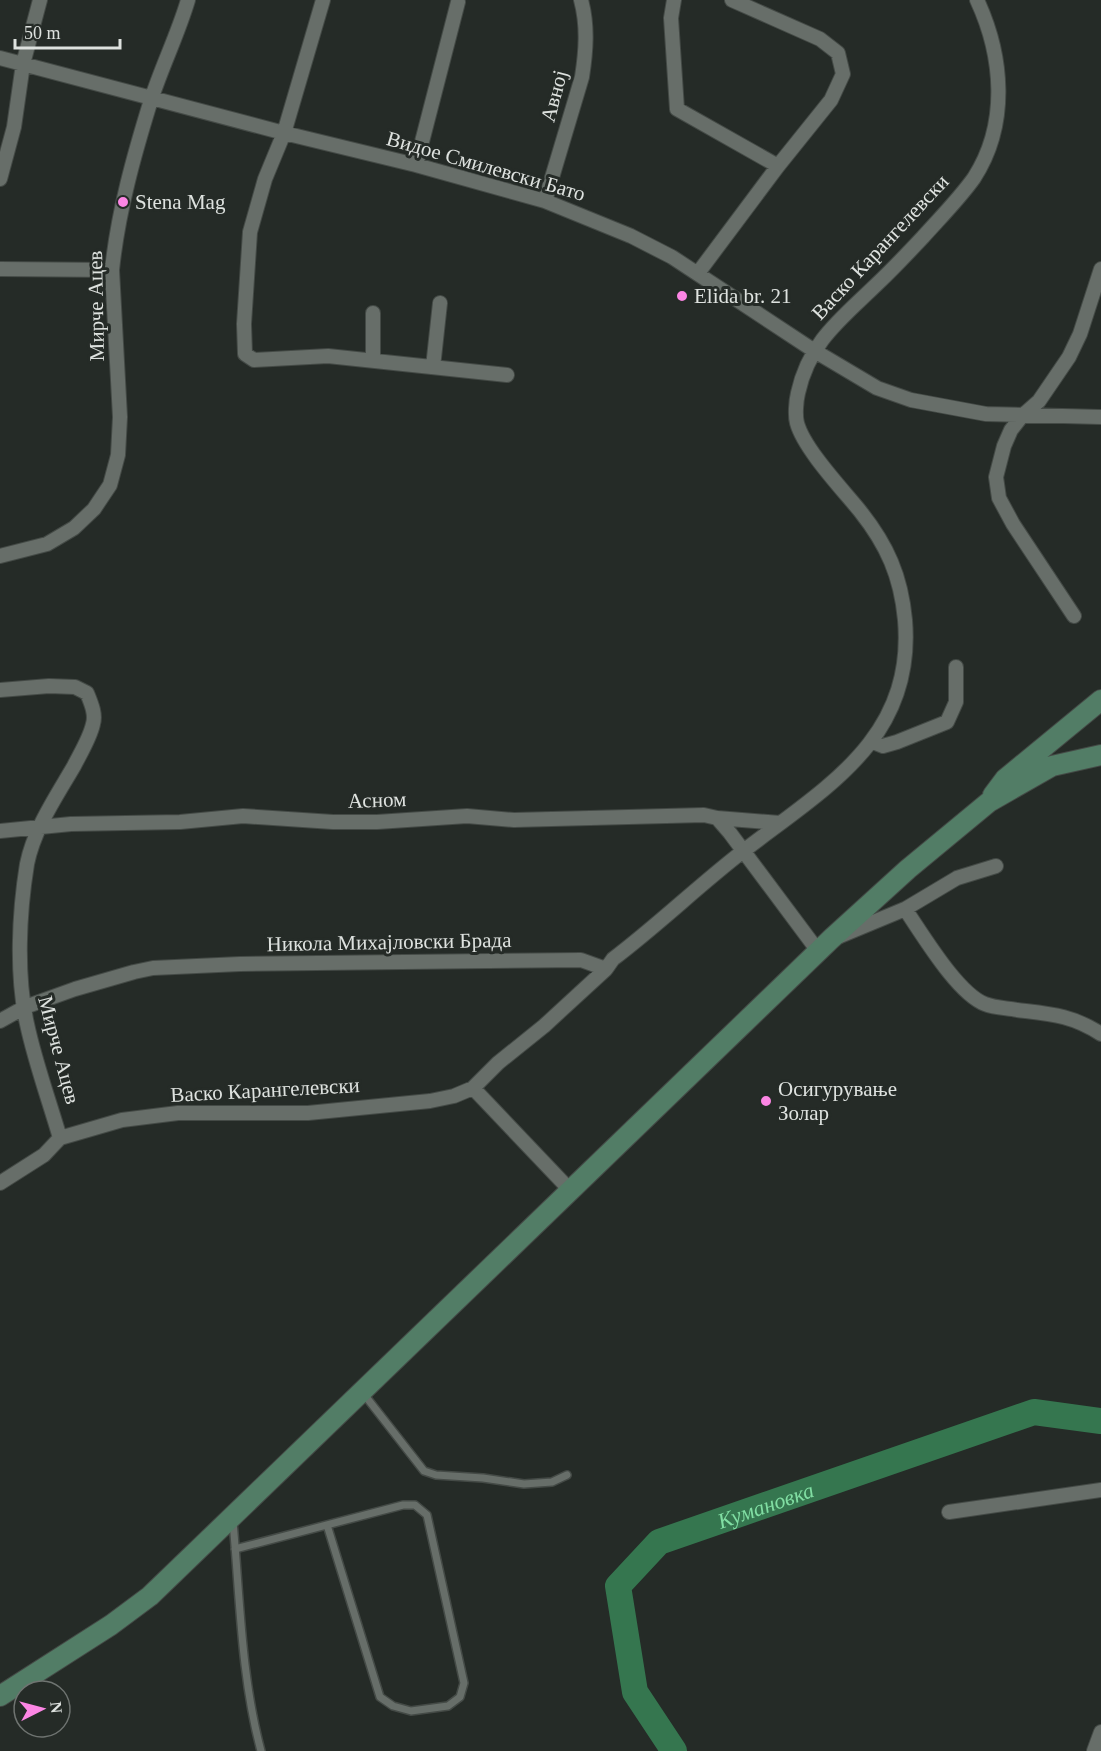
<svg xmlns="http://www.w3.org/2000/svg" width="1101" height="1751" viewBox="0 0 1101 1751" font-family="'Times New Roman',serif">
  <rect width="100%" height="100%" fill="#252b27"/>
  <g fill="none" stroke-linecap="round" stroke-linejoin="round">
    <path stroke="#35764f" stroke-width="26" id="s1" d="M 674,1751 L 635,1692 L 618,1586 L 659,1542 L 1034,1412 L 1101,1421"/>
    <g stroke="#444a46" stroke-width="10">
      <path id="service" d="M 363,1393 L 424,1471 L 436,1475 L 483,1478 L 524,1484 L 552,1482 L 567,1475
        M 233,1522 C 240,1598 241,1677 261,1751
        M 235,1549 L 403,1505 L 415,1505 L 427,1515 L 464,1683 L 460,1697 L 448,1706 L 411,1711 L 393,1706 L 380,1697 L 327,1525"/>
    </g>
    <g stroke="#444a46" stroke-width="16">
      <path id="minor" d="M 323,0 L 284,133 L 265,179 L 250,232 L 244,324 L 245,354 L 254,360 L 328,356 L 507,375
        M 674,0 L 671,18 L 677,109 L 778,166
        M 0,58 L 284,133 L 416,165 L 545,201 L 631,236 L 672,257 L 813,350 L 877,388 L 911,400 L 986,414 L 1101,417
        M 416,165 L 458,2
        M 0,179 L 14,127 L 23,64 L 40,0
        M 545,201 L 582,77 C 586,51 588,26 581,0
        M 0,269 L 112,270
        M 698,273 L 778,166 L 831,100 L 843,74 L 838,53 L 820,39 L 732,0
        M 373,360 L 373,313
        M 433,367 L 440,303
        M 0,556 L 47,544 L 74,528 L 94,509 L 110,485 L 118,455 L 120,417 L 112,270 C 118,212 134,155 151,100 C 162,66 178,34 188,0
        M 1074,616 L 1013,524 L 999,498 L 996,477 L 1004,446 L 1011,430 L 1022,416 L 1039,401 L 1069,357 L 1080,334 L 1101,269
        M 0,690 L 49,686 L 75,687 L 87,693 C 91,703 96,714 93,724 C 90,738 80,754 74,766 C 56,797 34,829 27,864 C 19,913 16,975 27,1024 C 35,1062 49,1100 60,1138 L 44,1155 L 0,1183
        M 873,742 L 883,746 L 897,742 L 947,722 L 956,702 L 956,667
        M 717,818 L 730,833 L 818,951
        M 0,831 L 71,824 L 180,822 L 243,816 L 333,822 L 377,822 L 467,816 L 514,820 L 704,815 L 717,818 L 780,823
        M 905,909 C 923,935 957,993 985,1004 C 995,1008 1007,1008 1017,1010 C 1050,1014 1072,1015 1101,1034
        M 840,936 L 905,909 L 957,878 L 996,866
        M 0,1021 L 25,1007 L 75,989 L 134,972 L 153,968 L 240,964 L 581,960 L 606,969 L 613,959 C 658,925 698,886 742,852 C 825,788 915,739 905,620 C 901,576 887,545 860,511 C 843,490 804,449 797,423 C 795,416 796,401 798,393 C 809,342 841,319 877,284 C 893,269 908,253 923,237 C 940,218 959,199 974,178 C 1009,124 1003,56 977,0
        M 473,1088 L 570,1190
        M 60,1138 L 122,1120 L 178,1113 L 308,1113 L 430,1101 L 454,1096 L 473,1088 L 498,1063 L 544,1026 L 606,969
        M 949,1512 L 1101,1490
        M 1094,1751 L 1101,1732"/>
    </g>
    <g stroke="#444a46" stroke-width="22">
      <path id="secondary" d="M 993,795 L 1005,779 L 1101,700
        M 0,1696 L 111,1625 L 150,1596 L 831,939 L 908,869 L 989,802 L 1052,766 L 1101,755"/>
    </g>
    <use href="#service" stroke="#676e69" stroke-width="7"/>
    <use href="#minor" stroke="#676e69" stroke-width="14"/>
    <use href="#secondary" stroke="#527d66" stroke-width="20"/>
  </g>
  <g fill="#fc86e4" stroke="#252b27" stroke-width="2">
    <circle cx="123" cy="202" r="6"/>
    <circle cx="682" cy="296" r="6"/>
    <circle cx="766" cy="1101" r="6"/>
  </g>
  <g text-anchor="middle" stroke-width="6" stroke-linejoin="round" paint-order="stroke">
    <g font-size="21" fill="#dee2df" stroke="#252b27">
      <text transform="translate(554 96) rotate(-75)" y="7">Авној</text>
      <text transform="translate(486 166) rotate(16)" y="7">Видое Смилевски Бато</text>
      <text transform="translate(880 247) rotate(-47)" y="7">Васко Карангелевски</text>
      <text transform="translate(96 306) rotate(-91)" y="7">Мирче Ацев</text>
      <text transform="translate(377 800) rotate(-2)" y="7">Асном</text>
      <text transform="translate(389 942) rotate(-1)" y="7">Никола Михајловски Брада</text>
      <text transform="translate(59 1050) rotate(75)" y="7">Мирче Ацев</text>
      <text transform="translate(265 1090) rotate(-3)" y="7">Васко Карангелевски</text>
    </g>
    <g font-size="21" fill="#dee2df" stroke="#252b27" text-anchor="start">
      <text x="135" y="209">Stena Mag</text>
      <text x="694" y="303">Elida br. 21</text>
      <text x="778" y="1096">Осигурување<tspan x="778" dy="24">Золар</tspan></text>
    </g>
    <g font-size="22" font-style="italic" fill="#81dea3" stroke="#252b27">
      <text dy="8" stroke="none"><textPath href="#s1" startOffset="351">Кумановка</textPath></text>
    </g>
  </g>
  <g transform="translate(42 1709) rotate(84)"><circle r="28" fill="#252b27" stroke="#6f7471" stroke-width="1.5"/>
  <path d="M0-4.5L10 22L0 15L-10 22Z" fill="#fc86e4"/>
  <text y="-9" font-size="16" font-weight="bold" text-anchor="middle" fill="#dee2df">N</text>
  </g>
  <path d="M15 39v9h105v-9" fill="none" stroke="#dee2df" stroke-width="3"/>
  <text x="24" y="39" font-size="18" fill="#dee2df" stroke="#252b27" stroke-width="4.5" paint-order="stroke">50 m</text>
</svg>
